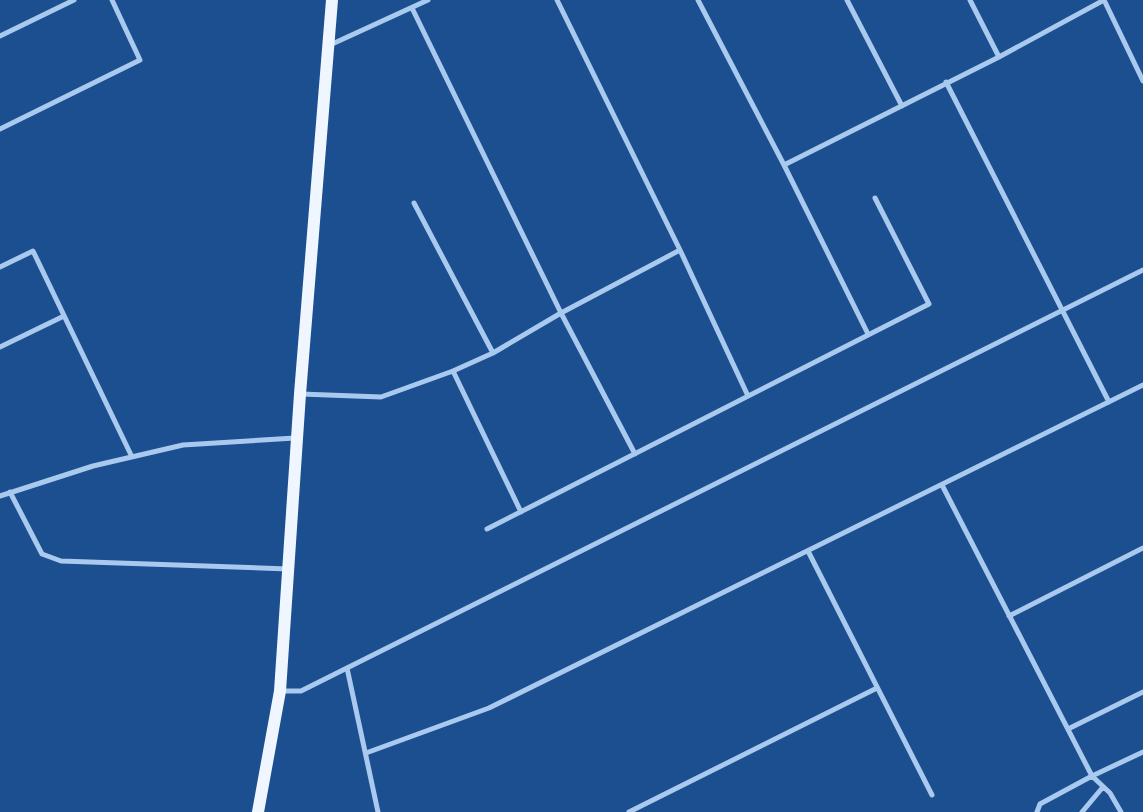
<svg xmlns="http://www.w3.org/2000/svg" width="1143" height="812" viewBox="0 0 1143 812" font-family="'DM Sans',sans-serif">
  <rect width="100%" height="100%" fill="#1b4f8f"/>
  <g fill="none" stroke-linecap="round" stroke-linejoin="round">
    <path stroke="#a9c9ee" stroke-width="5" d="M 557,0 L 680,250 L 748,396
      M 698,0 L 784,165 L 868,334
      M 847,0 L 902,106
      M 970,0 L 999,57
      M 1104,0 L 1143,81
      M 412,8 L 561,313 L 635,454
      M 0,36 L 74,0
      M 330,45 L 428,0
      M 946,82 L 1109,402
      M 0,129 L 140,60 L 112,0
      M 784,165 L 999,57 L 1104,0
      M 414,203 L 493,353
      M 0,267 L 33,251 L 132,457
      M 0,347 L 64,316
      M 453,371 L 521,512
      M 301,394 L 381,397 L 453,371 L 493,353 L 561,313 L 680,250
      M 942,485 L 1092,776 L 1110,793 L 1121,812
      M 10,492 L 42,554 L 61,561 L 288,569
      M 0,496 L 93,466 L 183,445 L 295,438
      M 487,529 L 929,304 L 875,198
      M 808,551 L 932,795
      M 1009,616 L 1143,548
      M 347,668 L 378,812
      M 280,691 L 301,691 L 1143,270
      M 1068,729 L 1143,692
      M 366,753 L 489,708 L 1143,385
      M 629,812 L 877,688
      M 1037,812 L 1040,804 L 1092,776 L 1143,752
      M 1082,812 L 1103,787"/>
    <path stroke="#f0f6ff" stroke-width="12" d="M 258,812 L 280,691 L 300,394 L 332,0"/>
  </g>
</svg>
